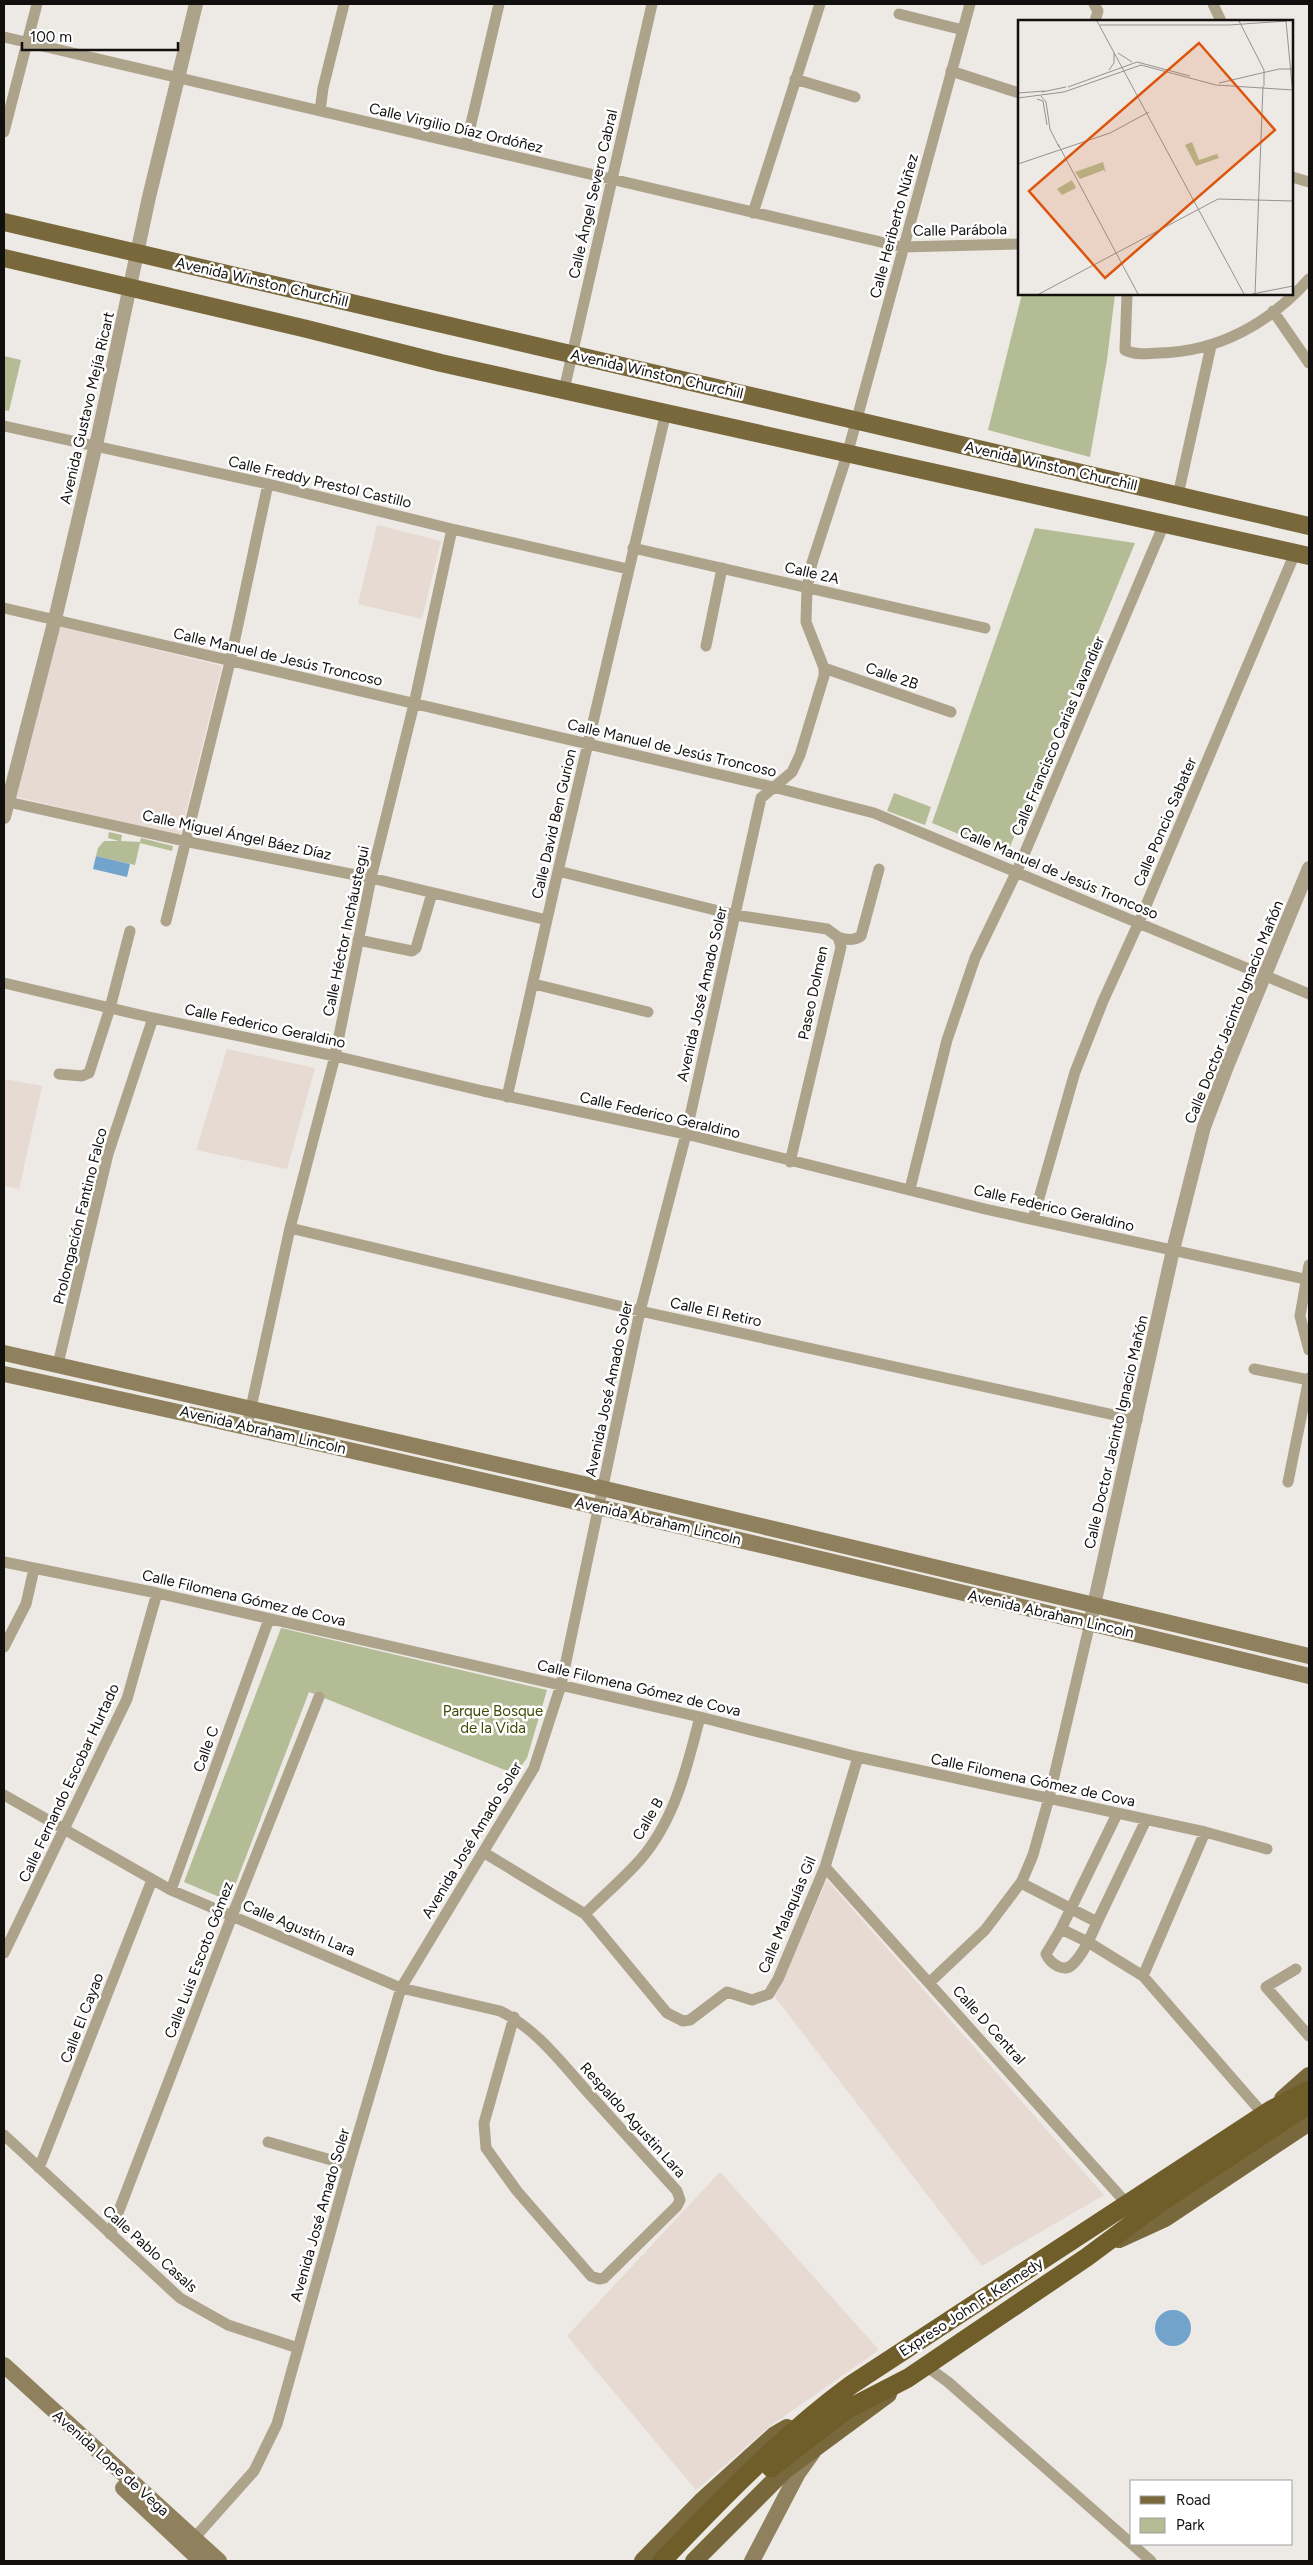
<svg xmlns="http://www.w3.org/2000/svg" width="1313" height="2565" viewBox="0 0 1313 2565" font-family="Figtree,sans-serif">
  <rect width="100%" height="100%" fill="#ede9e5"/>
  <path fill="#e6dad2" d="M 377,525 L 441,541 L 422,619 L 358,604 Z
    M 55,625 L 222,666 L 180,836 L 13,796 Z
    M 227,1049 L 315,1068 L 287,1169 L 196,1150 Z
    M 4,1079 L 42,1086 L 19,1189 L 4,1186 Z
    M 827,1880 L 1104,2195 L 982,2266 L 775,1997 Z
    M 720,2172 L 879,2350 L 770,2426 L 696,2490 L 567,2336 Z"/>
  <path fill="#b4bc96" d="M 1022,294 L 1115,294 L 1107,360 L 1090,457 L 988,430 Z
    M 4,356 L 21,360 L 9,411 L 4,410 Z
    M 1035,528 L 1135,543 L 1007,854 L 932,823 Z
    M 894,793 L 931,807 L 925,825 L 887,811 Z
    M 109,832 L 122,835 L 121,841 L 140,842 L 141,838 L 173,846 L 172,851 L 140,843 L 135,865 L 96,856 L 98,848 L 104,841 L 119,841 L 108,838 Z
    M 281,1628 L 547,1690 L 527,1758 L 515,1774 L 309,1692 L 229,1901 L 184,1882 Z"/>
  <path fill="#72a3cb" d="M 96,856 L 130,864 L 127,877 L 93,869 Z
    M1155 2328a18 18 0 1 1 36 0a18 18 0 1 1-36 0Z"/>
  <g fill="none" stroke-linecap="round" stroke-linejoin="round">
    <path stroke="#ada38b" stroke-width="11" d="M 1094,4 L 1098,11 L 1095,21
      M 1213,4 L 1221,21
      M 899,14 L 963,30
      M 4,37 L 902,247 L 1019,244
      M 951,71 L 1019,93
      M 795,79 L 855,97
      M 320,111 L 323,88 L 344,4
      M 4,132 L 37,4
      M 466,145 L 499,4
      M 1292,177 L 1309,182
      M 753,213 L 820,4
      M 1127,294 L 1125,350 C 1135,355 1147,354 1159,353 C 1218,352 1270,323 1309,279
      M 1273,311 L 1309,363
      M 564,390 L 652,4
      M 4,426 L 268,484 L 452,529 L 628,569
      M 1178,495 L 1211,346
      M 633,548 L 985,628
      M 4,608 L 773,787 L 874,813 L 1309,994
      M 706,646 L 722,568
      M 824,668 L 951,712
      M 8,802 L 184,841 L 371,878 L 547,920
      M 558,871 L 735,915 L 827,929 L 838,937 L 841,947 L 790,1162
      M 166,921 L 230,662 L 268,484
      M 838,937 C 847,940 853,941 861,936 L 879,869
      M 358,940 L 412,951 L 416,948 L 432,893
      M 4,983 L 153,1018 L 335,1056 L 483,1091 L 686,1134 L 985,1209 L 1309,1280
      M 534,984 L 648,1012
      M 59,1074 L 82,1076 L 89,1073 L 110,1008 L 130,931
      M 507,1097 L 558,871 L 666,412
      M 910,1189 L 947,1040 L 975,958 L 1017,871 L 1164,524
      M 1033,1219 L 1075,1072 L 1103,1001 L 1139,922 L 1295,553
      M 290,1228 L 640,1311 L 1137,1420
      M 1309,1265 L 1300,1316 L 1309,1350
      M 58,1364 L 108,1154 L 153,1018
      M 1254,1369 L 1309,1380
      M 247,1426 L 290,1228 L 335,1056 L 371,878 L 414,704 L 452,529
      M 1288,1482 L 1309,1378
      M 4,1562 L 157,1593 L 700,1717 L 858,1757 L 1205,1832 L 1267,1849
      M 4,1647 L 26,1604 L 34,1569
      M 4,1795 L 171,1890 L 401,1988 L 500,2011 C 534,2027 560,2061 584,2088 C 615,2122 646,2157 677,2191 L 680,2200 L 677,2206 L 604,2278 L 599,2279 L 591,2276 L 517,2191 L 486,2148 L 484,2123 L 514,2017
      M 1117,1814 L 1061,1929 L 1088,1942 L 1143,1976 L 1264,2115
      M 483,1852 L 585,1914 L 667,2013 L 683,2021 L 690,2020 L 727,1992 L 752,2000 L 769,1994 L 778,1979 L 825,1867 L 858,1757
      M 825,1867 L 1128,2205
      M 1021,1883 L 1097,1922
      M 171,1890 L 269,1619
      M 585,1914 C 603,1896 623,1879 640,1860 C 675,1820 687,1767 700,1717
      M 1061,1929 L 1046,1954 C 1050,1963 1064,1974 1073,1964 C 1086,1951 1093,1930 1101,1914 C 1116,1883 1131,1852 1146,1820
      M 4,1953 L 127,1699 L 157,1593
      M 1296,1969 L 1266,1987 L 1309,2036
      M 1143,1976 L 1205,1832
      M 930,1982 L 985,1930 L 1022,1881 L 1033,1855 L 1049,1798 L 1090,1623
      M 4,2135 L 180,2298 L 228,2325 L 298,2348
      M 268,2142 L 349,2165
      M 39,2168 L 152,1880
      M 110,2234 L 232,1916 L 319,1697
      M 926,2366 L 948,2382 L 1151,2561
      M 189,2544 L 254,2471 L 277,2424 L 349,2165 L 401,1988 L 534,1768 L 561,1685 L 640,1311 L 686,1134 L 761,798 L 792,772 L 800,755 L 824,676 L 824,668 L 806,622 L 807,588 L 812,563 L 847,455 L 970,4"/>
    <path stroke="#ada38b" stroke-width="14" d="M 4,817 L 55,619 L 98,436 L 149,197 L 196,4
      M 1090,1623 L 1173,1250 L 1204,1127 L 1228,1064 L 1309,868"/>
    <path stroke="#8f815d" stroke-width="16" d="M 4,1353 L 597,1487 L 1309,1656
      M 4,1374 C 441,1468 875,1571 1309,1676
      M 4,2365 L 219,2561
      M 123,2488 L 201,2561
      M 752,2561 L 798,2473 L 813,2452"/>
    <path stroke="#79683b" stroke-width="18" d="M 4,222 L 1309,526
      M 4,258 L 307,329 L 441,363 L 1309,556
      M 1283,2099 L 1309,2076
      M 1119,2239 L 1165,2218 L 1309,2122
      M 643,2561 L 701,2502 L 775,2435 L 787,2428
      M 694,2561 L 785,2470 L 888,2394"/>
    <path stroke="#705e2a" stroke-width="19" d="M 771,2468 L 846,2410 L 908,2378 L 1087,2257 L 1161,2202 L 1309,2104
      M 662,2561 C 721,2499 782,2436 851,2385 L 1271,2110 L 1309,2090"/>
  </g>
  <g text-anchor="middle" stroke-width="5" stroke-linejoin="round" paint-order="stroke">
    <g font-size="15" fill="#11100f" stroke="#fff">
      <text transform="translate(456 128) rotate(13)" y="5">Calle Virgilio Díaz Ordóñez</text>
      <text transform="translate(593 194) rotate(-77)" y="5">Calle Ángel Severo Cabral</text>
      <text transform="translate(894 226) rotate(-75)" y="5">Calle Heriberto Núñez</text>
      <text transform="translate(960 230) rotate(-1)" y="5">Calle Parábola</text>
      <text transform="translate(262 282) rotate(13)" y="5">Avenida Winston Churchill</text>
      <text transform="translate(657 374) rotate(13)" y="5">Avenida Winston Churchill</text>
      <text transform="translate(87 408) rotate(-77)" y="5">Avenida Gustavo Mejía Ricart</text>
      <text transform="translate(1051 466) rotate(13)" y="5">Avenida Winston Churchill</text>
      <text transform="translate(320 482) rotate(13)" y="5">Calle Freddy Prestol Castillo</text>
      <text transform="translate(812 573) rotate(13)" y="5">Calle 2A</text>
      <text transform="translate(278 657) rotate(13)" y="5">Calle Manuel de Jesús Troncoso</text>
      <text transform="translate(892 676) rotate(19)" y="5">Calle 2B</text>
      <text transform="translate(1058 736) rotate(-67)" y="5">Calle Francisco Carias Lavandier</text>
      <text transform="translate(672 748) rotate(13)" y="5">Calle Manuel de Jesús Troncoso</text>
      <text transform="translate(1165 822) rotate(-67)" y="5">Calle Poncio Sabater</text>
      <text transform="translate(554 824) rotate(-77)" y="5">Calle David Ben Gurion</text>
      <text transform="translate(237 835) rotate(12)" y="5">Calle Miguel Ángel Báez Díaz</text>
      <text transform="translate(1059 873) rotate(23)" y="5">Calle Manuel de Jesús Troncoso</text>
      <text transform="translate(346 931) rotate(-78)" y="5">Calle Héctor Incháustegui</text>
      <text transform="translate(813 993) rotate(-78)" y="5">Paseo Dolmen</text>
      <text transform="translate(702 994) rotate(-77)" y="5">Avenida José Amado Soler</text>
      <text transform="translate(1234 1012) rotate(-68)" y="5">Calle Doctor Jacinto Ignacio Mañón</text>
      <text transform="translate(265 1026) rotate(12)" y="5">Calle Federico Geraldino</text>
      <text transform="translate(660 1115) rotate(13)" y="5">Calle Federico Geraldino</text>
      <text transform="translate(1054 1208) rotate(13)" y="5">Calle Federico Geraldino</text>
      <text transform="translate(80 1216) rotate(-76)" y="5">Prolongación Fantino Falco</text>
      <text transform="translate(716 1312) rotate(12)" y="5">Calle El Retiro</text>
      <text transform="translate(609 1389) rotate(-78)" y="5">Avenida José Amado Soler</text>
      <text transform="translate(263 1430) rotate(13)" y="5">Avenida Abraham Lincoln</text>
      <text transform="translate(1116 1432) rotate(-77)" y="5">Calle Doctor Jacinto Ignacio Mañón</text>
      <text transform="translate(658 1521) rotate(13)" y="5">Avenida Abraham Lincoln</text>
      <text transform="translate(244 1598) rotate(13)" y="5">Calle Filomena Gómez de Cova</text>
      <text transform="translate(1051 1614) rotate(13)" y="5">Avenida Abraham Lincoln</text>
      <text transform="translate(639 1688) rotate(13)" y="5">Calle Filomena Gómez de Cova</text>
      <text transform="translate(206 1749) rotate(-70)" y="5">Calle C</text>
      <text transform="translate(1033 1780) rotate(12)" y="5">Calle Filomena Gómez de Cova</text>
      <text transform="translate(69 1783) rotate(-65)" y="5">Calle Fernando Escobar Hurtado</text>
      <text transform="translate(648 1819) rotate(-60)" y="5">Calle B</text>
      <text transform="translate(472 1840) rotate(-59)" y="5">Avenida José Amado Soler</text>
      <text transform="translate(787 1915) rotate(-67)" y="5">Calle Malaquías Gil</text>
      <text transform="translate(299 1928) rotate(23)" y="5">Calle Agustín Lara</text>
      <text transform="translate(199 1960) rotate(-69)" y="5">Calle Luis Escoto Gómez</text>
      <text transform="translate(82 2018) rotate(-69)" y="5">Calle El Cayao</text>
      <text transform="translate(989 2025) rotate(48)" y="5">Calle D Central</text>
      <text transform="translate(633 2120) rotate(48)" y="5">Respaldo Agustin Lara</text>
      <text transform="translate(320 2215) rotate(-74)" y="5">Avenida José Amado Soler</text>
      <text transform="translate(150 2249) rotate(42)" y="5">Calle Pablo Casals</text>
      <text transform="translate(971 2307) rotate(-33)" y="5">Expreso John F. Kennedy</text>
      <text transform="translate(111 2463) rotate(42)" y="5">Avenida Lope de Vega</text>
    </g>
    <g font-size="15" fill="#424b06" stroke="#fff">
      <text x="493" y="1716">Parque Bosque<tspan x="493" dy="17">de la Vida</tspan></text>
    </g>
  </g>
  <g transform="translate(1018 20)">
    <rect width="275" height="275" fill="#ede9e5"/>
    <path d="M 174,122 L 181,140 L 199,134 L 201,138 L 178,146 L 167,125 ZM 85,142 L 88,153 L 86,150 L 62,159 L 57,152 ZM 54,160 L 58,168 L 44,175 L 39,169 Z" fill="#b4bc96"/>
    <path fill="none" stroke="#95928f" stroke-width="1" d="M 79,1 L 226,274M 221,1 L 246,50 L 246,66M 268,1 L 275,75M 82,5 L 211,5 L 269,1M 100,33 L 114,42M 91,50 L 96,43 L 96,33M 201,63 L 261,49 L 275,49M 50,67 L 119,42 L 172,56M 24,72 L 48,67M 0,73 L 27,71M 23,76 L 28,82 L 32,109 L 41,127M 0,78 L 46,72 L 123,45 L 198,65 L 275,70M 19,79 L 25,81 L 29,105M 40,124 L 120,274M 0,144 L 92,113 L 131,92M 21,274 L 200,179 L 275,181M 234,274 L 275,266M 237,274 L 245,66"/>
    <path fill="#dd550c" fill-opacity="0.15" stroke="#dd550c" stroke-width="2.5" d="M 181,23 L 257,110 L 87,258 L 11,171 Z"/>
    <rect width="275" height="275" fill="none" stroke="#11100f" stroke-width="2.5"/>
  </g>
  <rect width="1313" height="2565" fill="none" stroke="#11100f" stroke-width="10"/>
  <rect x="1130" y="2480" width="162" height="65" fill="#ffffff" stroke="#a09f9f"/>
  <rect x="1140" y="2496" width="25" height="8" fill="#79683b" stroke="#a09f9f"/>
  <text x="1176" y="2505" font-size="15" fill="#11100f">Road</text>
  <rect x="1140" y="2518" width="25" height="15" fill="#b4bc96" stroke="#a09f9f"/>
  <text x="1176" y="2530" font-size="15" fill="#11100f">Park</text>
  <path d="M22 42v8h156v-8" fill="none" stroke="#11100f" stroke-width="2.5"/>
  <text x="30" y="42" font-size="15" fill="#11100f" stroke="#ffffff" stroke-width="4" paint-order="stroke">100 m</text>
</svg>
